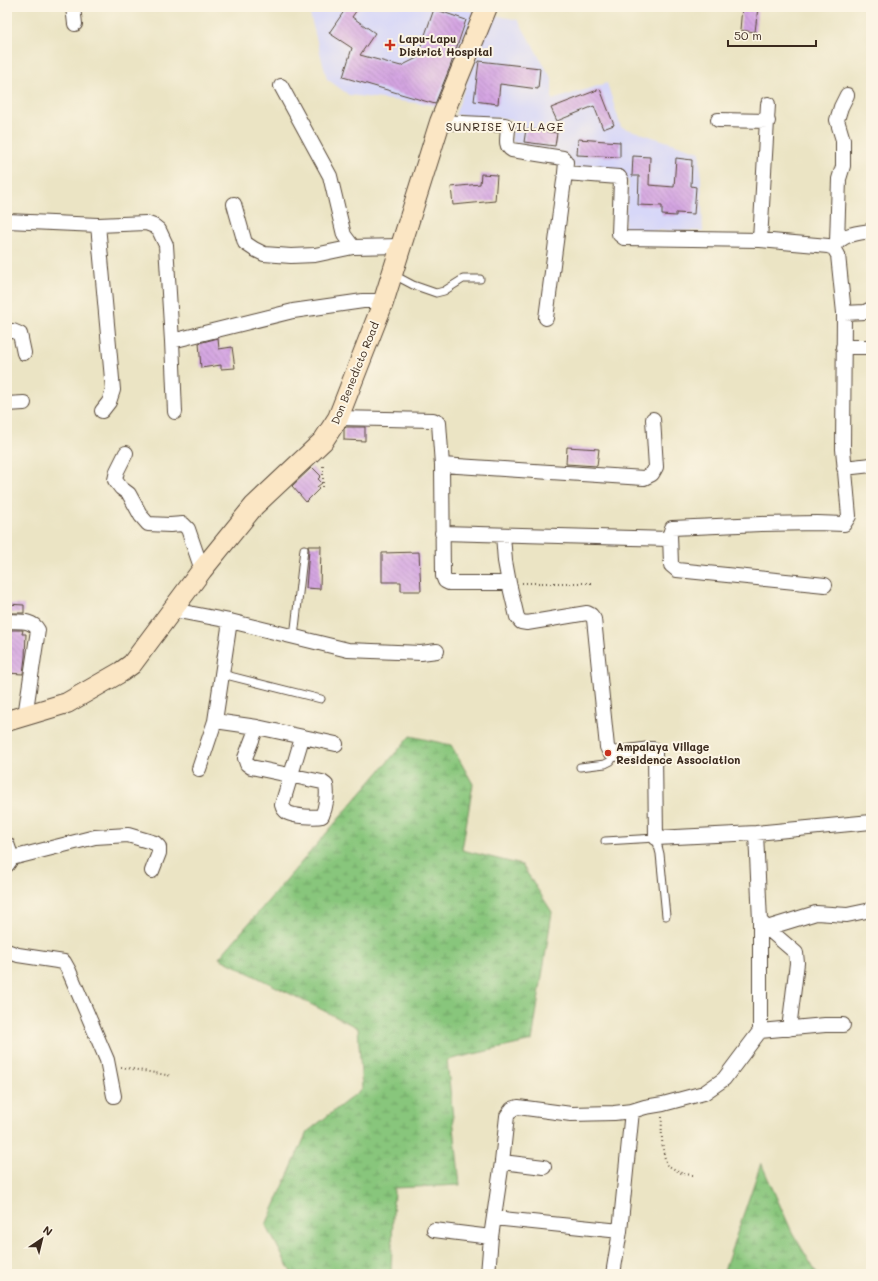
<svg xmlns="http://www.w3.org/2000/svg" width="878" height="1281" viewBox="0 0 878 1281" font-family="Mali,sans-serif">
  <defs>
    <pattern id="wetland-marsh" width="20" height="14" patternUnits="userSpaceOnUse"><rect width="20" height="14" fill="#88c67c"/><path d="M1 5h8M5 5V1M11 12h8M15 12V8" fill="none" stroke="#70a165"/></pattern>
    <pattern id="building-back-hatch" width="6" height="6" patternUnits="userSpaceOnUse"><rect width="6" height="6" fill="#d4a5e2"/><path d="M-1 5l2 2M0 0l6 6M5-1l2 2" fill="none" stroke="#ad87b7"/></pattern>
  </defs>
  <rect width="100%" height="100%" fill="#fcf5e5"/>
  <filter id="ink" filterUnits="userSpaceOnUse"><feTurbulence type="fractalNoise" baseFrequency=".025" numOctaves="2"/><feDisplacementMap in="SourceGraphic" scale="8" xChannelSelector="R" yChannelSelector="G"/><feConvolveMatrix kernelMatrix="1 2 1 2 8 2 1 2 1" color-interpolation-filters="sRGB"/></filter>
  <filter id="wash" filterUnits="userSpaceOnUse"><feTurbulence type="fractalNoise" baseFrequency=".012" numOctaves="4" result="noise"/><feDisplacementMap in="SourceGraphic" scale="16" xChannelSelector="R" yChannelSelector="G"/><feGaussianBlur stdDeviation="0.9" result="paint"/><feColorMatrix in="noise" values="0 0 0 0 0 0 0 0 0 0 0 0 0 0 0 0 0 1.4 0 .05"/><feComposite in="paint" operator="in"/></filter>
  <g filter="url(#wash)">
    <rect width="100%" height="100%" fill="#ebe4c4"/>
    <path fill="#d7d7f8" d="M 308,7 L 454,7 L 475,12 L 441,106 L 349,95 L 327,79 Z
      M 499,16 L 518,20 L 552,79 L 552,100 L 607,83 L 621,127 L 700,152 L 703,231 L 624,230 L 629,182 L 616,169 L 574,168 L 564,153 L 512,142 L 512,119 L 455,115 L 488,24 Z"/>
    <path fill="url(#wetland-marsh)" stroke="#62784d" d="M 410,736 L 451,745 L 473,784 L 462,850 L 522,865 L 552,912 L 532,1041 L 447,1060 L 460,1185 L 394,1188 L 391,1274 L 292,1274 L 266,1225 L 307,1132 L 362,1089 L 358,1028 L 219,958 Z
      M 761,1163 L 792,1232 L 817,1274 L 723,1274 Z"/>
    <g id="blocks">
      <path fill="url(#building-back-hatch)" d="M 347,7 L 359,7 L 352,17 L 375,33 L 360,55 L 401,66 L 417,58 L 434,9 L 466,20 L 450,67 L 435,104 L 343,77 L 352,48 L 329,33 Z
        M 742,7 L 758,7 L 755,32 L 740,30 Z
        M 479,61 L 540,68 L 538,89 L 500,84 L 498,104 L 474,101 Z
        M 600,89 L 614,125 L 603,129 L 594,106 L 557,121 L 551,108 Z
        M 526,129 L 557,133 L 555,146 L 524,142 Z
        M 578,139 L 620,142 L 620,157 L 577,155 Z
        M 633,156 L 650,157 L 649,185 L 674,187 L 676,158 L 692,160 L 691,186 L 696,187 L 694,214 L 676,213 L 676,216 L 662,215 L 662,206 L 638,205 L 639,176 L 632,176 Z
        M 481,174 L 497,175 L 495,201 L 453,205 L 451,187 L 480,184 Z
        M 218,338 L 219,349 L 232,347 L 235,368 L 221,369 L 221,365 L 201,368 L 199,343 Z
        M 346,427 L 365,427 L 365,441 L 344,440 L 344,429 Z
        M 567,447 L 599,449 L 597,466 L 566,464 Z
        M 312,467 L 321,476 L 318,479 L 322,483 L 317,487 L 319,489 L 306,502 L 292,486 Z
        M 308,546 L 321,546 L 320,589 L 306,588 L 309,550 Z
        M 419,552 L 421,591 L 401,591 L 401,582 L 382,582 L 382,553 Z
        M 7,604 L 24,605 L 24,613 L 7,613 Z
        M 7,630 L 23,630 L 22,634 L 26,634 L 25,657 L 23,674 L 7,673 Z"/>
    </g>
  </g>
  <g filter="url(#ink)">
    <use href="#blocks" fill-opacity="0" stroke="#554637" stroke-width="1"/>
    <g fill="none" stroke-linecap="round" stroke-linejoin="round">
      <g stroke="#554637" stroke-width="9">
        <path id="lane" d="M 394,275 L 413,285 L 436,293 L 444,291 L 463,279 L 480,279
          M 294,637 L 304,549
          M 222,674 L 321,699
          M 580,767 L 605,764 L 611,761 L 614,754
          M 605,841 L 656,838 L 660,854 L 666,916"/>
      </g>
      <g stroke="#554637" stroke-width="16">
        <path id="street" d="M 73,7 L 75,24
          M 281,86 L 330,176 L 344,235 L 353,247
          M 718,120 L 768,121
          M 440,122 L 505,125 L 508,128 C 508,136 504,146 512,150 L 563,158 L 566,162 L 565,173 L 619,177 L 621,180 L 619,234 L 624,238 L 760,240 L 828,246 L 834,248 L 838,255 L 844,313 L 843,449 L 849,516 L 844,524 L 817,523 L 761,524 L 672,528 L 670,534 L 671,565 L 677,570 L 825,585
          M 234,204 L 245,243 L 254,249 L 264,254 L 291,256 L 315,255 L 353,247 L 401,246
          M 7,221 L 98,225 L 146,223 L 154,226 L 159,230 L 166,245 L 172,341 L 175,412
          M 98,225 L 113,390 L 109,402 L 102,411
          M 760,240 L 768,104
          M 837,242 L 839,179 L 843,166 L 843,140 L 837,120 L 841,107 L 847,95
          M 834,248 C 841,234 857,233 871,231
          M 844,313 L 865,312 L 871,309
          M 546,318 L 565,173
          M 7,331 L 13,331 L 20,334 L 24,353
          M 172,341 L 293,311 L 363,301 L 375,301 L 383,303
          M 843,347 L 871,347
          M 7,404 L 24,403
          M 338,418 L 433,420 L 439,423 L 442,465 L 443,576 L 445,581 L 449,583 L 509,583 L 517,617 L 521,622 L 527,623 L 587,613 L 591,615 L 594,619 L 607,747 L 609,751 L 614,754 L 650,749 L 653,749 L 655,753 L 656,838 L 756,833 L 871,822
          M 126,453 L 117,471 L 115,480 L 121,488 L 129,494 L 141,516 L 148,524 L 170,525 L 183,524 L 188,529 L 202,570
          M 442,465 L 644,478 L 652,474 L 656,467 L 653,419
          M 844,468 L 871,465
          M 442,533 L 670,539
          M 503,535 L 505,561 L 509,583
          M 173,610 L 230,621 L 348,650 L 421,653 L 437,651
          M 7,621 C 18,622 32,619 38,630 L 25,716
          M 215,721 L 257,727 L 336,744
          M 257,727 L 245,758 L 247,764 L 251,767 L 322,782 L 326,785 C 328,794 326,807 322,816 C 315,818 294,816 288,813 C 285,811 283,809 282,805 L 302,738
          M 199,769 L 215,721 L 230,621
          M 7,844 L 12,858
          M 7,865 L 12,858 L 95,837 L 128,835 L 155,843 L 159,847 L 159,853 L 152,871
          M 760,921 L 767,928 L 816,913 L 847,915 L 871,910
          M 767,928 L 796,953 L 797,963 L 789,1029
          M 7,951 L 18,955 L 64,962 L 69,971 L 107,1060 L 114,1096
          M 760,1031 L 825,1025 L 843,1025
          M 502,1162 L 544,1167
          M 494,1218 L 620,1231
          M 434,1230 L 491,1237
          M 488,1274 L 491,1237 L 502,1162 L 507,1116 L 512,1109 L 518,1107 L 571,1114 L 614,1113 L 632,1111 L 645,1107 L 663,1104 L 704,1093 L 724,1079 L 760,1031 L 760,921 L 756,833
          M 613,1274 L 620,1231 L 632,1111"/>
      </g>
      <g stroke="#554637" stroke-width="22">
        <path id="secondary" d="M 7,721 L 67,703 L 121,672 L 132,664 L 202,570 L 254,506 L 323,441 L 338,418 L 383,303 L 440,122 L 487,7"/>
      </g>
      <path stroke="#554637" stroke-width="2" stroke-dasharray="1 3" stroke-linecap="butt" d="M 323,487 L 323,463
        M 522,583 L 593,583
        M 121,1067 L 172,1076
        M 662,1117 C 661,1132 662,1152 667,1165 L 683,1174 L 693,1175"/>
      <use href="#lane" stroke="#fff" stroke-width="7"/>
      <use href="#street" stroke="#fff" stroke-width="14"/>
      <use href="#secondary" stroke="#fbe6c4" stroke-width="20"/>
    </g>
  </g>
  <g fill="#c8321e" stroke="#fcf5e5" stroke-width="1.5">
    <path d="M388 39h4v4h4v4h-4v4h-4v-4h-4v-4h4z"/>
    <circle cx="608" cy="753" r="4"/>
  </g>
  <g text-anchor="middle" stroke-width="4" stroke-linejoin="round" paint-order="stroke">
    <g font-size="11" font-weight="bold" fill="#3b2a1e" stroke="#fcf5e5" text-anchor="start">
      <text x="399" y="43">Lapu-Lapu<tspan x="399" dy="13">District Hospital</tspan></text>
      <text x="616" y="751">Ampalaya Village<tspan x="616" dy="13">Residence Association</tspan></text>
    </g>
    <g font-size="11" fill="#3b2a1e" stroke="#fcf5e5">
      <text transform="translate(355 373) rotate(-68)" y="4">Don Benedicto Road</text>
    </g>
    <g font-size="12" letter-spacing="1" fill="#3b2a1e" stroke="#fcf5e5">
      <text x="505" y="131">SUNRISE VILLAGE</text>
    </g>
  </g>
  <rect width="878" height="1281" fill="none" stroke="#fcf5e5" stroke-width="24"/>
  <g transform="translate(42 1239) rotate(35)" stroke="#fcf5e5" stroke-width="3" paint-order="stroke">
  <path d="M0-3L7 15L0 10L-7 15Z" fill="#3b2a1e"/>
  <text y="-6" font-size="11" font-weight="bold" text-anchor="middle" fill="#3b2a1e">N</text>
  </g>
  <path d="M728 40v6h88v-6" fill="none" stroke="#3b2a1e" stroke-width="2"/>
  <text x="734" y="40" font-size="12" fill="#3b2a1e" stroke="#fcf5e5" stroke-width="3" paint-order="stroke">50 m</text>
</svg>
